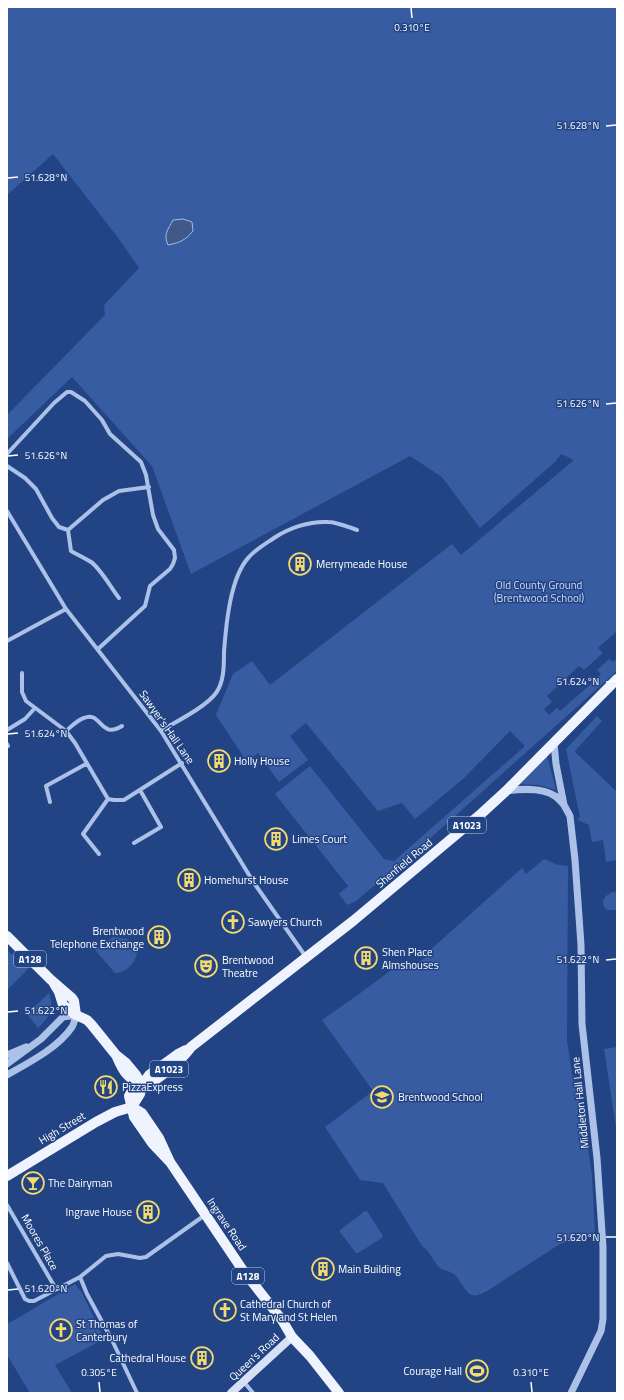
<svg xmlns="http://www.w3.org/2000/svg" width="624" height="1400" viewBox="0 0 624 1400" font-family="'Titillium Web',sans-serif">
  <rect width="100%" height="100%" fill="#234484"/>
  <path fill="#375ca1" d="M 7,7 L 617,7 L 617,631 L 598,648 L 603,653 L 584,670 L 579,666 L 547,696 L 552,702 L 544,709 L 549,715 L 557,708 L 560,711 L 592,683 L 587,678 L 590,676 L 594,680 L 601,674 L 597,670 L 609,659 L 613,662 L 617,659 L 617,671 L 426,842 L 356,901 L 347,905 L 339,894 L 348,886 L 275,794 L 310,766 L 384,859 L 394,861 L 525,746 L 510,731 L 464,778 L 415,819 L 402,803 L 378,811 L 306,723 L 290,736 L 308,760 L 279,782 L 258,753 L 247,762 L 216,715 L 233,674 L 252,661 L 270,685 L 452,544 L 461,555 L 574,460 L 561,454 L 556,461 L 480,528 L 442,477 L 410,456 L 191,574 L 152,466 L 72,377 L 7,439 L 7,415 L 105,315 L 104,305 L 139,268 L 119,239 L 53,154 L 7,195 Z
    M 597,716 L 602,721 L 575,751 L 575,752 L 617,792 L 617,860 L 606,862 L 603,840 L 592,842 L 589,825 L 577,820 L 580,817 L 566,749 Z
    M 547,756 L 556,790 L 539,785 L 520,784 Z
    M 544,859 L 558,865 L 568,866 L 567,1040 L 572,1075 L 583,1115 L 587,1141 L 592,1176 L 595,1233 L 560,1244 L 487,1291 C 467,1303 466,1288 456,1276 C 451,1270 442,1271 438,1266 C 432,1259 430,1251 422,1246 L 383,1183 L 360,1180 L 325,1127 L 373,1091 L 322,1020 L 359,994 L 402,962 L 408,969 L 429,955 L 428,952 L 522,868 L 526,874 Z
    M 612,892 L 617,892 L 617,910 L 608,910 L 604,907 L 603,901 L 606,896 Z
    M 113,937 L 128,939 L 137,951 C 137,962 126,973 115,973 L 95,950 Z
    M 8,951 L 28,969 L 8,989 L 7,952 Z
    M 49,993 C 55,1008 49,1018 38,1028 L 27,1014 Z
    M 617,1047 L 617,1134 L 604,1049 Z
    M 365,1211 L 367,1211 L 383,1236 L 382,1238 L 358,1253 L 356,1253 L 340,1232 L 340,1230 Z
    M 75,1284 L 82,1293 L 104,1339 L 55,1365 L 72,1393 L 30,1393 L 7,1355 L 7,1324 L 23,1315 Z"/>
  <path fill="#415988" stroke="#a0bbe9" d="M 183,219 L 192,222 L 193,231 C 186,240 179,243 168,245 C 163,234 168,230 173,220 Z"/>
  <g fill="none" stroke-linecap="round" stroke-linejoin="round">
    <path stroke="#acc1e8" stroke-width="4" d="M 7,454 L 54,403 L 67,392 L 71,392 L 85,401 L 102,420 L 110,434 L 141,462 L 146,475 L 153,515 L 158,529 L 174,550 L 175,558 L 173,564 L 170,569 L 150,586 L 145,606 L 98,649
      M 7,466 L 25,478 L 36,489 L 52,518 L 59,527 L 68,530 L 71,551 C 78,555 85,558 91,562 C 100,568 112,589 119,598
      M 7,511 L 66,609 L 161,731 L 254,883 L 306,957
      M 68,530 L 103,500 L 119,491 L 149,487
      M 7,641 L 66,609
      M 22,673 L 22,692 L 26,701 L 66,731 L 75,743 L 108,799 L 114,800 L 124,800 L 182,763
      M 7,730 L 25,719 L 35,708
      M 66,731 C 71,727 77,720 84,718 C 101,710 100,740 122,726
      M 161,731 C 175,722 206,707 216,693 C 224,682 224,666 224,652 C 226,625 230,577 249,557 C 256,549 265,544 274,538 C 289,528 309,521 328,522 C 337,522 348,527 357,530
      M 7,744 L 8,746
      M 50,802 L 46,786 L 86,764
      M 134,843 L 161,827 L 140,790
      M 99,854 L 83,834 L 108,799
      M 7,1205 L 56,1289
      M 7,1263 L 25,1299 L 29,1301 L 34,1301 L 80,1277 L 106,1256 L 118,1254 L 140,1258 L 146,1257 L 205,1215
      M 80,1277 L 87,1294 L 112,1340 L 137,1393
      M 244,1382 L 253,1393"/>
    <path stroke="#acc1e8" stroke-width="7" d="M 554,743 L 556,764 L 564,805 L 570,816 L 575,860 L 581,945 L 582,1024 L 597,1158 L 603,1247 L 603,1319 L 601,1331 L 571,1393
      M 506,791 C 521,789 542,787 555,796 C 558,798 561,802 564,805
      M 7,1055 L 26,1047
      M 7,1064 L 41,1039 L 63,1017 L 76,1015 C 75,1019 74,1024 72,1027 C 58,1048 28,1063 7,1075"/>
    <path stroke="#d6e1f7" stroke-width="8" d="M 231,1393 L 292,1337"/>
    <path stroke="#eff3fe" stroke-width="10" d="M 7,936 L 50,979 L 72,998 L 74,1001 L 76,1015
      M 53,982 L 59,992 L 63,1005 L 76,1015 L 87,1020 L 91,1024 L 116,1055 L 126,1063 L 136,1075 L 142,1085
      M 117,1057 C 123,1071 127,1078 142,1085
      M 132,1107 L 142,1113 L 159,1138 L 170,1162 L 242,1269 L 282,1320 L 292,1337 L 310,1356 L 339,1393
      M 132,1107 L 140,1094 L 142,1085 L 149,1075 L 178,1054 L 186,1050
      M 170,1162 L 152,1143 L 134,1117 L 129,1096 C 136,1082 144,1088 154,1081 C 168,1071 181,1061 191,1047 L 353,921 L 482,813 L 506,791 L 617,679
      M 7,1176 L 96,1122 L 115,1112 L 132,1107"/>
  </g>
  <path fill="none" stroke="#fff" stroke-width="1.5" d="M 411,8 L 412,18M 606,126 L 616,125M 8,178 L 18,177M 606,404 L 616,403M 8,456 L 18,455M 606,682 L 616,681M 8,734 L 18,733M 606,960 L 616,959M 8,1012 L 18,1011M 606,1237 L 616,1237M 8,1290 L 18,1289M 99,1382 L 100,1392M 531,1382 L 532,1392"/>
  <defs>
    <g id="building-ring" transform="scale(1.15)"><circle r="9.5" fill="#234484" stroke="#f4da6f" stroke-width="1.5"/><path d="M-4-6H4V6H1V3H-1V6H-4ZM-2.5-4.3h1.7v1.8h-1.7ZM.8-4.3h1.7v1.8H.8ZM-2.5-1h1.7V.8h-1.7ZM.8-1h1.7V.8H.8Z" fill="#f4da6f"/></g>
    <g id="church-ring" transform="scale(1.15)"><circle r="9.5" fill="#234484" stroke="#f4da6f" stroke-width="1.5"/><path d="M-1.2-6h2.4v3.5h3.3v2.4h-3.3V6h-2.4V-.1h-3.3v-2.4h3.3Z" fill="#f4da6f"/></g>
    <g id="theatre-ring" transform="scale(1.15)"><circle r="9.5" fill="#234484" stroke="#f4da6f" stroke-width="1.5"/><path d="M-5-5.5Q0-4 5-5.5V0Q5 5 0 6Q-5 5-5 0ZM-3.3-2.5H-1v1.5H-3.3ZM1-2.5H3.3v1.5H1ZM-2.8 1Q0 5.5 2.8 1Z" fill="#f4da6f"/></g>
    <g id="restaurant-ring" transform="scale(1.15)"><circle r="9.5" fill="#234484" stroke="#f4da6f" stroke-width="1.5"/><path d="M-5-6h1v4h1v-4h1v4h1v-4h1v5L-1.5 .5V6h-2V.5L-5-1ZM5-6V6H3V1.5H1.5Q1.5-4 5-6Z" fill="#f4da6f"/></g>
    <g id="school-ring" transform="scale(1.15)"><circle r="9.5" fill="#234484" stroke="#f4da6f" stroke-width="1.5"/><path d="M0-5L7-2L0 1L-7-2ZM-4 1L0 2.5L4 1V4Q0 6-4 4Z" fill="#f4da6f"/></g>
    <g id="bar-ring" transform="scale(1.15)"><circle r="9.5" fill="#234484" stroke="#f4da6f" stroke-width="1.5"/><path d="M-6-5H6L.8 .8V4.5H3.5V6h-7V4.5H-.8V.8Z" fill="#f4da6f"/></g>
    <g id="stadium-ring" transform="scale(1.15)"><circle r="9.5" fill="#234484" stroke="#f4da6f" stroke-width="1.5"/><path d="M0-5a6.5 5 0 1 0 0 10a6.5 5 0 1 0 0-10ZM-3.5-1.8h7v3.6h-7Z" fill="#f4da6f"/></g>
  </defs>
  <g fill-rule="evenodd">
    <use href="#building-ring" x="300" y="564"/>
    <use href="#building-ring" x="219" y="761"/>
    <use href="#building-ring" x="276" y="839"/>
    <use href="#building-ring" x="189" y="880"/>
    <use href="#church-ring" x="233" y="922"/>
    <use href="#building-ring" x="159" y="937"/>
    <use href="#building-ring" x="366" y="958"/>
    <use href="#theatre-ring" x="206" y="966"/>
    <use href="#restaurant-ring" x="106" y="1087"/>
    <use href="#school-ring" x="382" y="1097"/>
    <use href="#bar-ring" x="33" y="1183"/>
    <use href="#building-ring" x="148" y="1212"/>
    <use href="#building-ring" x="323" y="1269"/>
    <use href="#church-ring" x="225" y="1310"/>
    <use href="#church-ring" x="61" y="1330"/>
    <use href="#building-ring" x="202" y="1358"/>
    <use href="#stadium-ring" x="477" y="1371"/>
  </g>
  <g text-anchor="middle" stroke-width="3" stroke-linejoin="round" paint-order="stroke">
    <g fill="#234484" stroke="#bdc7da" stroke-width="1">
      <rect x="448" y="817" width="38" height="16" rx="3"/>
      <rect x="14" y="951" width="32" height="16" rx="3"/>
      <rect x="150" y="1061" width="38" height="16" rx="3"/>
      <rect x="232" y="1268" width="32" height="16" rx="3"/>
    </g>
    <g font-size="10" font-weight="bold" fill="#fff">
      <text x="467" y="829">A1023</text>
      <text x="30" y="963">A128</text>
      <text x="169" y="1073">A1023</text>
      <text x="248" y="1280">A128</text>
    </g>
    <g font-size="11" fill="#fff" stroke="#234484" text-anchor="start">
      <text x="316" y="568">Merrymeade House</text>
      <text x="234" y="765">Holly House</text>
      <text x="292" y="843">Limes Court</text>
      <text x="204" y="884">Homehurst House</text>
      <text x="248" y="926">Sawyers Church</text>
      <text x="144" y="935" text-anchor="end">Brentwood<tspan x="144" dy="13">Telephone Exchange</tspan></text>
      <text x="382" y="956">Shen Place<tspan x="382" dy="13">Almshouses</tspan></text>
      <text x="222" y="964">Brentwood<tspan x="222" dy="13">Theatre</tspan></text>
      <text x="122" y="1091">PizzaExpress</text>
      <text x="398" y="1101">Brentwood School</text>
      <text x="48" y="1187">The Dairyman</text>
      <text x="132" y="1216" text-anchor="end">Ingrave House</text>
      <text x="338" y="1273">Main Building</text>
      <text x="240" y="1308">Cathedral Church of<tspan x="240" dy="13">St Mary and St Helen</tspan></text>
      <text x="76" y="1328">St Thomas of<tspan x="76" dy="13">Canterbury</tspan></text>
      <text x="186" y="1362" text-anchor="end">Cathedral House</text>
      <text x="462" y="1375" text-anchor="end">Courage Hall</text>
    </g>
    <g font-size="11" fill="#d0ddf6" stroke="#234484">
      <text x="539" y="589">Old County Ground<tspan x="539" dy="13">(Brentwood School)</tspan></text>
    </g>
    <g font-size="11" fill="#fff" stroke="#234484">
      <text transform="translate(167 727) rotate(55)" y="4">Sawyer's Hall Lane</text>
      <text transform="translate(404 863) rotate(-40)" y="4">Shenfield Road</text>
      <text transform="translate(580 1103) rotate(-96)" y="4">Middleton Hall Lane</text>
      <text transform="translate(62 1128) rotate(-31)" y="4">High Street</text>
      <text transform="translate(227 1224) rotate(56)" y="4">Ingrave Road</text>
      <text transform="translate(40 1242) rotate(60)" y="4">Moores Place</text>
      <text transform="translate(254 1357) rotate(-43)" y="4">Queen's Road</text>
    </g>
  </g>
  <g font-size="10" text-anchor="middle" fill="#fff" stroke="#234484" stroke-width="3" stroke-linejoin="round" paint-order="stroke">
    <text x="412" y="31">0.310°E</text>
    <text x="578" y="129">51.628°N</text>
    <text x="46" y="181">51.628°N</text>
    <text x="578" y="407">51.626°N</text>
    <text x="46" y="459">51.626°N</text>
    <text x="578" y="685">51.624°N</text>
    <text x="46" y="737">51.624°N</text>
    <text x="578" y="963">51.622°N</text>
    <text x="46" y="1014">51.622°N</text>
    <text x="578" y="1241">51.620°N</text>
    <text x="46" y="1292">51.620°N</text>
    <text x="99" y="1376">0.305°E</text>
    <text x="531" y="1376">0.310°E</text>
  </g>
  <rect width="624" height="1400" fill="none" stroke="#ffffff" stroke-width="16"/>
</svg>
